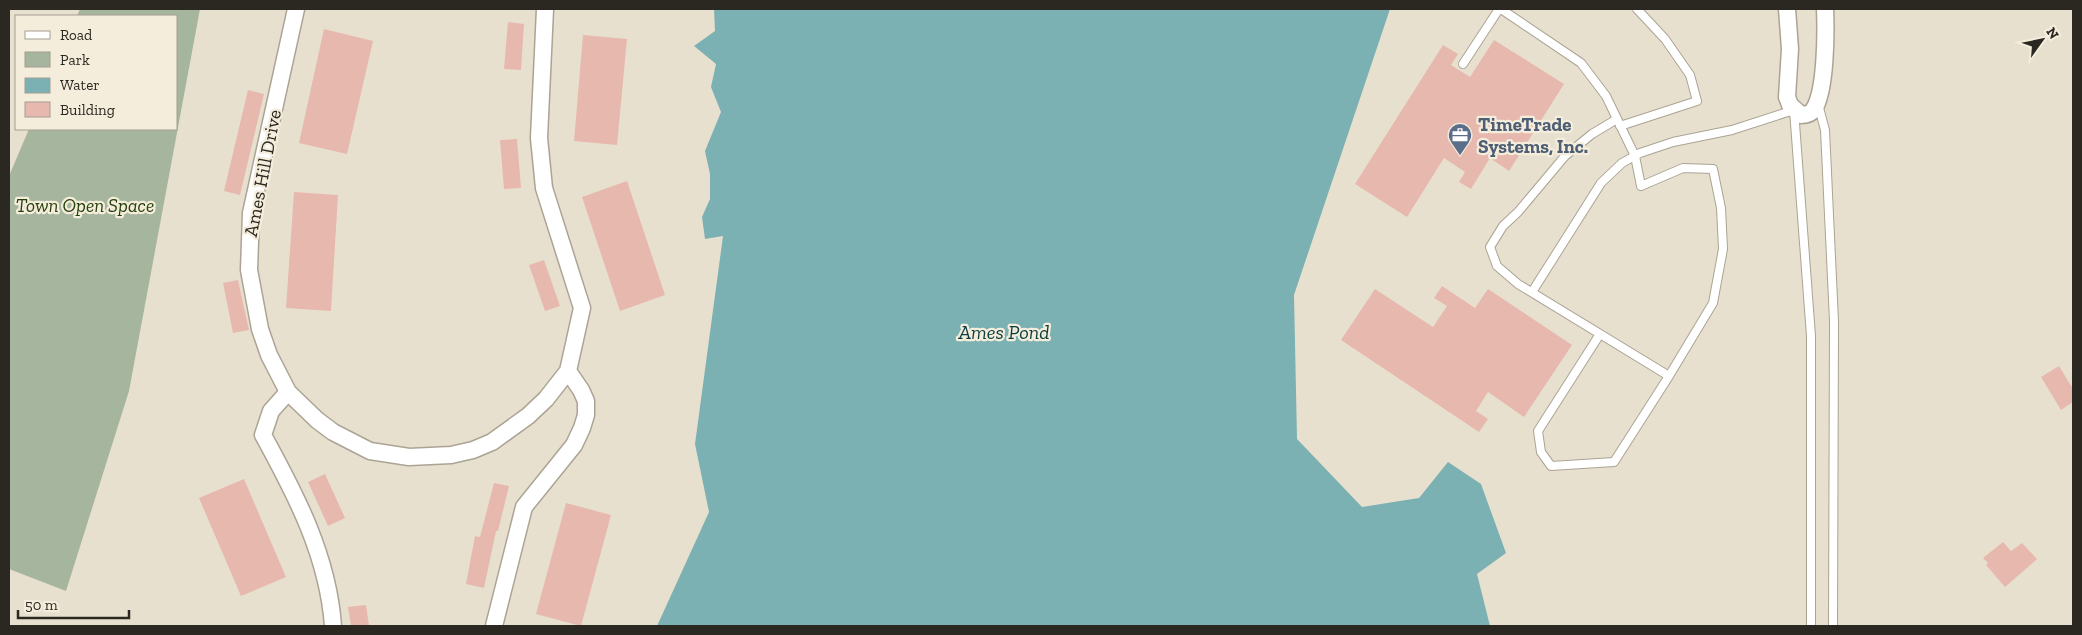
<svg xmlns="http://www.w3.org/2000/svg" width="2082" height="635" viewBox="0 0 2082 635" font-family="'Zilla Slab',serif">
  <rect width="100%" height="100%" fill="#e8e0cf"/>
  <path fill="#a6b59d" d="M 80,9 L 200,9 L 129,391 L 66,591 L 9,569 L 9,176 L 29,129 L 176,129 L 176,16 L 77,16 Z"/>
  <path fill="#7bb1b2" d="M 714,9 L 1390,9 L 1294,295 L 1297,439 L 1362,507 L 1419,498 L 1448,462 L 1481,484 L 1506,553 L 1477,574 L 1490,626 L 657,626 L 709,512 L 695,444 L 723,236 L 705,239 L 702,217 L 710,199 L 710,174 L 705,151 L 721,112 L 711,87 L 716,64 L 694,46 L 715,31 Z"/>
  <path fill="#e7b8ad" d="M 508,22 L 524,24 L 521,70 L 504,69 Z
    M 324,29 L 373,41 L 347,154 L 299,143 Z
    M 583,35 L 627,39 L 617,145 L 574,141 Z
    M 1494,40 L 1564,84 L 1509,171 L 1490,158 L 1471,189 L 1459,182 L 1465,172 L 1444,158 L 1407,217 L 1355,184 L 1443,45 L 1458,54 L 1451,65 L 1470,77 Z
    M 248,90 L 264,94 L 240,195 L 224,191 Z
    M 517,139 L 521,188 L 504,189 L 500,140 Z
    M 627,181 L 665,295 L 620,311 L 582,197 Z
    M 294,192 L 338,195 L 331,311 L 286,308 Z
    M 544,260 L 560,306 L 545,311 L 529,265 Z
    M 238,280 L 249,330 L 233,333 L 223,283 Z
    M 1442,286 L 1475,308 L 1488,289 L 1572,345 L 1524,417 L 1488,392 L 1476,411 L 1488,419 L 1479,432 L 1341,340 L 1375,289 L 1433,327 L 1447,306 L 1434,298 Z
    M 2059,366 L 2073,389 L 2073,402 L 2061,410 L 2041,377 Z
    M 325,474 L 345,518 L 328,526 L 308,482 Z
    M 244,479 L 286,577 L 241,596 L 199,498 Z
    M 494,483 L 509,486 L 498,531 L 496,531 L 484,588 L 466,584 L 475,536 L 480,537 Z
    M 566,503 L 611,515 L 581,626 L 536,614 Z
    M 2003,542 L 2011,551 L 2022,543 L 2037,559 L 2005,587 L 1986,565 L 1988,563 L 1983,558 Z
    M 366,605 L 369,626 L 351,626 L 348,607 Z"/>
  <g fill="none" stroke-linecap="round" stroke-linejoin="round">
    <g stroke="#aba494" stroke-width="10">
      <path id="lane" d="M 1501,9 L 1581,63 L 1606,96 L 1635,156 L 1641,186 L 1683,168 L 1713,169 L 1721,208 L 1723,249 L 1713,303 L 1669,376 L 1614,462 L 1551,466 L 1541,452 L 1538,431 L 1600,334
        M 1463,64 L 1499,9
        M 1818,104 L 1825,130 L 1834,321 L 1833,626
        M 1617,119 L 1592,134 L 1565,156 L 1518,212 L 1503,226 L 1490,247 L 1497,266 L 1518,284 L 1669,376
        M 1620,126 L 1697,101 L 1690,75 L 1665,39 L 1637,9
        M 1532,292 L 1601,183 L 1622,163 L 1640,153 L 1673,142 L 1732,130 L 1794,110 L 1811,336 L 1811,626"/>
    </g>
    <g stroke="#aba494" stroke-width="19">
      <path id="street" d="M 296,9 L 251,213 L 249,270 L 260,329 L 269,355 L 288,392 L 317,420 L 333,432 L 370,451 L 409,457 L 451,455 L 473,450 L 492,442 L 528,416 L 546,399 L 568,371 L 582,308 L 544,188 L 539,138 L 545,9
        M 1787,9 L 1790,49 L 1787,97 L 1790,105 L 1801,115 C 1806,115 1811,114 1814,109 C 1826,90 1826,32 1825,9
        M 288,392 L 271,411 L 263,435 C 296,495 328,556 333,626
        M 494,626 L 524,507 L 574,445 L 582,428 L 586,415 L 586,401 L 581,390 L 568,371"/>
    </g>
    <use href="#lane" stroke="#fff" stroke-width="8"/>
    <use href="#street" stroke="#fff" stroke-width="16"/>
  </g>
  <defs>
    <g id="office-pin" transform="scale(1.25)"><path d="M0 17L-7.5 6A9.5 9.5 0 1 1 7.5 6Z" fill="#5c6f8a" stroke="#f5eddc"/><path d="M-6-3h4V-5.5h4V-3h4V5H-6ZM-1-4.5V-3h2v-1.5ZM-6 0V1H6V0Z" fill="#fff"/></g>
  </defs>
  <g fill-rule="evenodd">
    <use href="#office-pin" x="1460" y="135"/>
  </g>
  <g text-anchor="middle" stroke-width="4.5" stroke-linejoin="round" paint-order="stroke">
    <g font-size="19" font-weight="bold" fill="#4e5e75" stroke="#f5eddc" text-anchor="start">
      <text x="1478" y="131">TimeTrade<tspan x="1478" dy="22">Systems, Inc.</tspan></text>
    </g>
    <g font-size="19" fill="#2b2822" stroke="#f5eddc">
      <text transform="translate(262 173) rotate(-79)" y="7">Ames Hill Drive</text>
    </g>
    <g font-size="19" font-style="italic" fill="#24410b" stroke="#f5eddc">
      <text x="85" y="212">Town Open Space</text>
    </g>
    <g font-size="20" font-style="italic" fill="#083d3f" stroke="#f5eddc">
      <text x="1004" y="339">Ames Pond</text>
    </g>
  </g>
  <rect width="2082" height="635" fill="none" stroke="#2b2822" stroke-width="20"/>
  <rect x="15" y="15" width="162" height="115" fill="#f5eddc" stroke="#a49e92"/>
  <rect x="25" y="31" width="25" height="8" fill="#ffffff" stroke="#a49e92"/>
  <text x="60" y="40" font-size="15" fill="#2b2822">Road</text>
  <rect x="25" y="52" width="25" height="15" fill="#a6b59d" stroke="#a49e92"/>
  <text x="60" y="65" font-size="15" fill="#2b2822">Park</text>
  <rect x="25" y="78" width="25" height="15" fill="#7bb1b2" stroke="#a49e92"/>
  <text x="60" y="90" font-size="15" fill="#2b2822">Water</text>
  <rect x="25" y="102" width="25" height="15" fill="#e7b8ad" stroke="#a49e92"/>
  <text x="60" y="115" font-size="15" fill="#2b2822">Building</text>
  <g transform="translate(2042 40) rotate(57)" stroke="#f5eddc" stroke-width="4" paint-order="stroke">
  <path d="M0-4L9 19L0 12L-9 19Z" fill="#2b2822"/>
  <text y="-8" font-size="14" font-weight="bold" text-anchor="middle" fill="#2b2822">N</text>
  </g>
  <path d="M18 610v8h111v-8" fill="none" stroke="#2b2822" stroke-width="2.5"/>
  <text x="25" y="610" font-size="15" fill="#2b2822" stroke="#f5eddc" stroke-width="4" paint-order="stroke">50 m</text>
</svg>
